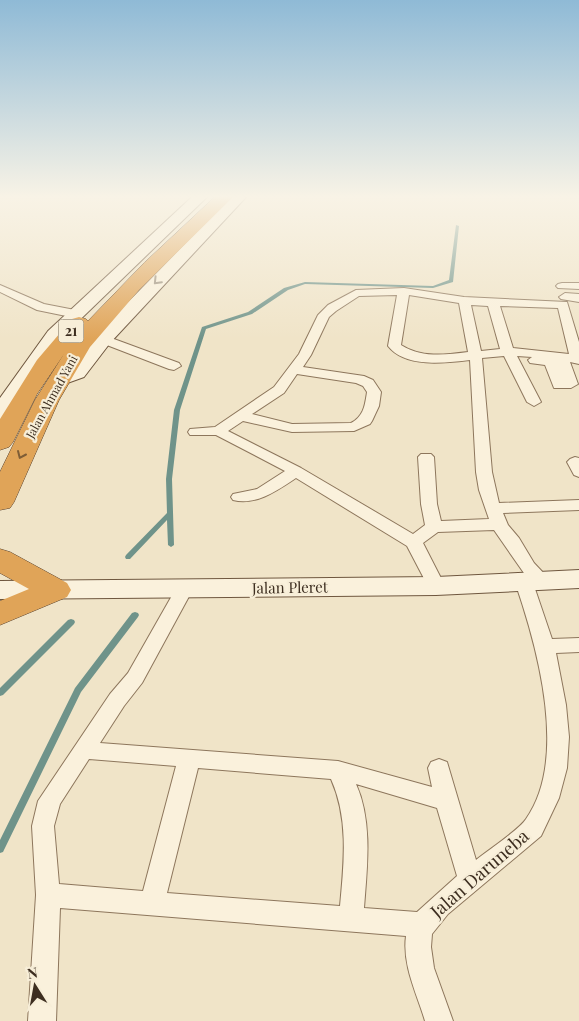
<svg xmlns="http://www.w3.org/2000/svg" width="579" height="1021" viewBox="0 0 579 1021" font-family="'Playfair Display',serif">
  <rect width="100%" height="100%" fill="#f0e4c8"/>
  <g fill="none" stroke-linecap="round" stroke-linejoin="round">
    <path fill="#6f938a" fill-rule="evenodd" d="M 456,225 L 459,226 L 453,282 L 433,288 L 305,284 L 288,290 L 252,314 L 206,329 L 180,410 L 172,479 L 174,545 L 171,547 L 168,545 L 167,520 L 130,559 L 126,559 L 125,557 L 126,555 L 167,513 L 166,479 L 174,410 L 202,327 L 248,312 L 284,288 L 305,282 L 433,286 L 449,280 Z
      M 135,612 L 138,613 L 139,615 L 138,617 L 81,692 L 3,852 L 0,853 L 0,840 L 75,688 L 132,613 Z
      M 71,619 L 74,620 L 75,622 L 74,624 L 3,695 L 0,696 L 0,688 L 68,620 Z"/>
    <g stroke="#8d765c" stroke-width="2">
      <path id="street" d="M 562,283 L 579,283 L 579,289 L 558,288 L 556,286 L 558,284 Z
        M 0,285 L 44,304 L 80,311 L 82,314 L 76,318 L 37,310 L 0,292 Z
        M 404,288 L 464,297 L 567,302 L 579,342 L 579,364 L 570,362 L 578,384 L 571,388 L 554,388 L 545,365 L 530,363 L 528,360 L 532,357 L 517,356 L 541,402 L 534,406 L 527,402 L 504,356 L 482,358 L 492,472 L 499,503 L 579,500 L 579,510 L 503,513 L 508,525 L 519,538 L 534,563 L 551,581 L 548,585 L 542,587 L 533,583 L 552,639 L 579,638 L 579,652 L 556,653 L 566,705 L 569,737 L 567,768 L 559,798 L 541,836 L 448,914 L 432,934 L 431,947 L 434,968 L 453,1021 L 425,1021 C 417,994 402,965 406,936 L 60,908 L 56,1021 L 28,1021 L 36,895 L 32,826 L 38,801 L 110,694 L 128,673 L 178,585 L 184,583 L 190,585 L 193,589 L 142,683 L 124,706 L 100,743 L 338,761 L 432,787 L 428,768 L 431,762 L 439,759 L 447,762 L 476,860 C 488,850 519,830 526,819 C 569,758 537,646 515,582 L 518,578 L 526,576 L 494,530 L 438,532 L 423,543 L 445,586 L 442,590 L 436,592 L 430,590 L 407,546 L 296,478 C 278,490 256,506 233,500 L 231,497 L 233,494 L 257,489 L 285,471 L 216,435 L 190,435 L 188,432 L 190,429 L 215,427 L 274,387 L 299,354 L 318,315 L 328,305 L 356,290 ZM 397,295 L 388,346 C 405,368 445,363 470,360 L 476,472 L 479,490 L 489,519 L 441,521 L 437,504 L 434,457 L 431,454 L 421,454 L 418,457 L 421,504 L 425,525 L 413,534 L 301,468 L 228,431 L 243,421 L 292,432 L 354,431 L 370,424 L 372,421 L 379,406 L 381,392 L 373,380 L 364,376 L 303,367 L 311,355 L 329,317 L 336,311 L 359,296 ZM 409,295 L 459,303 L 468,352 C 445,355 421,358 401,345 ZM 471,305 L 488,306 L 500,349 L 481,351 ZM 500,306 L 558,308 L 569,354 L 513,348 ZM 297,374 L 356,383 L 363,386 L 367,392 C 365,405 364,416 351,423 L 292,424 L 252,414 L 284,393 ZM 89,759 L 176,766 L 143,891 L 59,884 L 54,826 L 60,804 ZM 198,768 L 331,779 C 349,819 344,863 340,906 L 167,893 ZM 356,784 L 437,808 L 457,876 L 417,912 L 364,908 C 367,868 373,822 356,784 Z
        M 565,293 L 579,294 L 579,302 L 561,299 L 559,297 Z
        M 103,335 L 179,363 L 181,366 L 174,370 L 169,369 L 99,342 L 97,339 Z
        M 575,457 L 579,458 L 579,477 L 574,475 L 567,462 L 570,459 Z"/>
    </g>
    <g stroke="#6f573f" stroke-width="2">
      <path id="secondary" d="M 193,196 L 208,196 L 60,339 L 30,381 L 7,418 L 0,420 L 0,398 L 48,331 Z
        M 232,196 L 247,196 L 110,343 L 84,377 L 59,386 L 52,384 L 49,380 L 52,376 L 70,369 L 96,335 Z
        M 579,570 L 579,588 L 436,595 L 0,599 L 0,581 L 436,577 Z"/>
    </g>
    <g stroke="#5b4430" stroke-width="1">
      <path id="highway" d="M 216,196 L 234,196 L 139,290 L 90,347 L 59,400 L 14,502 L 10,508 L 0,510 L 0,472 L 35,400 L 64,354 L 37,394 L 13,442 L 9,447 L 0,450 L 0,419 L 37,360 L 72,319 L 79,317 L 86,319 L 88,321 L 144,263 Z
        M 0,549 L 10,552 L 67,583 L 71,590 L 67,597 L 0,625 L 0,601 L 29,589 L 0,573 Z"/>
    </g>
    <use href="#street" fill="#faf1dc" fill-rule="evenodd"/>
    <use href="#secondary" fill="#faf1dc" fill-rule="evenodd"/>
    <use href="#highway" fill="#e0a458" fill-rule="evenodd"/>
  </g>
  <defs><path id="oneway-chevron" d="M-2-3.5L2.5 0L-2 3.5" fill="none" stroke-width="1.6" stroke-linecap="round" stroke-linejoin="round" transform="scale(1.25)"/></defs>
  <use stroke="#9c907e" href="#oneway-chevron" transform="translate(157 281) rotate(134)"/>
  <use stroke="#7e5d36" href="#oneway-chevron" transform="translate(21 455) rotate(114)"/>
  <linearGradient id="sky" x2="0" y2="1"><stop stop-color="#8fbad6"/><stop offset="0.58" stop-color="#f8f3e6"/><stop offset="1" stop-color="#f8f3e6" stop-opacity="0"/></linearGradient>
  <rect width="579" height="339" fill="url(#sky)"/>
  <g text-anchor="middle" stroke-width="4.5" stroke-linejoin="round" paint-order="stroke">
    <g font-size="12" fill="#3d2e20" stroke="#f7eed8">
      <text transform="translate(52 397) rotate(-61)" y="4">Jalan Ahmad Yani</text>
    </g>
    <rect fill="#f7eed8" stroke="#756857" stroke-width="1" x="58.5" y="319.5" width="25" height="23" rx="4"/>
    <g font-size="14" font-weight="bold" fill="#3d2e20">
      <text x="71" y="336">21</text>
    </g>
    <g font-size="15" fill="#3d2e20" stroke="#f7eed8">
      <text transform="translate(290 588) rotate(-1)" y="5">Jalan Pleret</text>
    </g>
    <g font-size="18" fill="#3d2e20" stroke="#f7eed8">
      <text transform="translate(480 874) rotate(-41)" y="6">Jalan Daruneba</text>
    </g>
  </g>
  <g transform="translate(35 986) rotate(349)" stroke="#f7eed8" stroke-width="4" paint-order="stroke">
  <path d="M0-4L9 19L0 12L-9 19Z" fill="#3d2e20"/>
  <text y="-8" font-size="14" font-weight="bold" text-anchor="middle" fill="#3d2e20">N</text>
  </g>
</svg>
